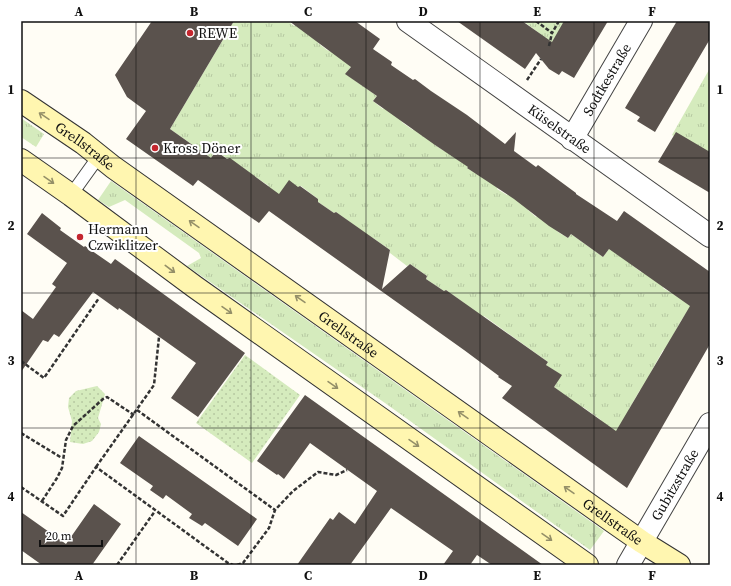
<svg xmlns="http://www.w3.org/2000/svg" width="731" height="586" viewBox="0 0 731 586" font-family="'Source Serif 4',serif">
  <defs>
    <pattern id="grass-tufts" width="24" height="20" patternUnits="userSpaceOnUse"><rect width="24" height="20" fill="#d5ebbd"/><path d="M3 7l-1-3M5 7V3M7 7l1-3M15 17l-1-3M17 17v-4M19 17l1-3" fill="none" stroke="#b6c8a1"/></pattern>
    <pattern id="park-dots" width="8" height="8" patternUnits="userSpaceOnUse"><rect width="8" height="8" fill="#d5ebbd"/><path d="M2 2h.1M6 6h.1" fill="none" stroke="#b6c8a1" stroke-width="1.8" stroke-linecap="round"/></pattern>
  </defs>
  <rect width="100%" height="100%" fill="#fffdf5"/>
  <path fill="url(#grass-tufts)" d="M 234,21 L 288,21 L 294,26 L 298,22 L 321,39 L 318,43 L 327,50 L 354,62 L 346,74 L 377,96 L 373,101 L 383,109 L 387,103 L 403,123 L 413,130 L 417,125 L 438,140 L 435,145 L 444,151 L 448,147 L 471,162 L 467,168 L 475,173 L 479,169 L 500,184 L 497,189 L 507,195 L 510,191 L 531,205 L 528,210 L 536,217 L 540,212 L 558,232 L 568,238 L 571,234 L 603,257 L 612,245 L 634,260 L 632,265 L 641,272 L 645,269 L 666,283 L 663,288 L 673,294 L 694,304 C 681,317 674,334 666,351 L 663,350 L 651,372 L 643,391 L 640,390 L 629,409 L 631,411 L 619,430 L 614,432 L 601,421 L 601,420 L 583,407 L 582,409 L 554,387 L 561,375 L 546,365 L 548,362 L 484,316 L 482,318 L 463,305 L 464,303 L 446,290 L 444,291 L 426,279 L 427,276 L 410,264 L 407,266 L 390,253 L 390,250 L 373,238 L 371,239 L 354,225 L 336,212 L 334,213 L 318,202 L 318,199 L 301,186 L 278,195 L 268,188 L 269,186 L 216,151 L 211,158 L 170,129 Z
    M 523,21 L 564,21 L 555,50 L 539,33 Z
    M 710,68 L 710,157 L 672,135 Z
    M 21,118 L 44,134 L 36,147 L 21,137 Z
    M 111,181 L 604,531 L 590,550 L 385,403 L 187,266 L 201,258 L 199,253 L 125,200 L 109,207 L 98,200 Z"/>
  <path fill="url(#park-dots)" d="M 245,355 L 300,395 L 252,463 L 196,423 Z
    M 97,386 L 105,394 L 98,418 L 101,424 L 99,432 L 92,441 L 83,444 L 70,442 L 72,421 L 68,407 L 69,398 L 76,391 Z"/>
  <path fill="#5a524d" d="M 152,21 L 234,21 L 170,129 L 211,158 L 216,151 L 227,159 L 230,158 L 279,194 L 289,180 L 298,187 L 300,186 L 318,199 L 318,202 L 334,213 L 336,212 L 390,250 L 382,289 L 410,264 L 427,276 L 426,279 L 444,291 L 446,290 L 548,362 L 546,365 L 562,375 L 554,387 L 616,431 L 690,306 L 609,249 L 603,257 L 571,234 L 568,238 L 549,226 L 514,199 L 467,168 L 468,167 L 435,145 L 373,101 L 377,96 L 345,74 L 351,67 L 289,21 L 355,21 L 380,39 L 373,49 L 392,62 L 391,65 L 413,80 L 415,79 L 431,91 L 467,115 L 505,144 L 516,132 L 514,151 L 536,167 L 538,165 L 576,193 L 576,194 L 617,221 L 624,211 L 710,272 L 710,344 L 627,488 L 502,398 L 512,386 L 498,377 L 499,376 L 464,350 L 283,221 L 269,211 L 259,223 L 198,180 L 193,186 L 126,139 L 146,111 L 127,97 L 115,75 Z
    M 457,21 L 522,21 L 552,42 L 564,21 L 608,21 L 574,78 L 562,71 L 559,75 L 549,69 L 536,53 L 525,69 Z
    M 677,21 L 710,21 L 710,39 L 655,132 L 637,121 L 640,117 L 625,108 Z
    M 676,132 L 710,152 L 710,193 L 658,162 Z
    M 42,213 L 61,228 L 60,230 L 84,247 L 85,246 L 111,264 L 115,259 L 245,353 L 198,417 L 171,398 L 196,363 L 119,308 L 118,310 L 93,292 L 59,337 L 54,334 L 48,342 L 43,340 L 21,372 L 21,310 L 33,319 L 56,287 L 52,284 L 67,263 L 27,234 Z
    M 305,395 L 543,565 L 492,565 L 477,555 L 470,565 L 443,565 L 453,551 L 391,508 L 350,565 L 297,565 L 330,518 L 333,520 L 339,512 L 355,524 L 377,491 L 310,443 L 284,479 L 278,474 L 277,475 L 257,461 Z
    M 139,436 L 257,519 L 238,546 L 205,523 L 202,526 L 189,518 L 192,514 L 166,495 L 163,499 L 150,490 L 153,486 L 120,463 Z
    M 94,504 L 121,524 L 92,565 L 42,565 L 21,550 L 21,512 L 66,544 Z"/>
  <g fill="none" stroke-linecap="round" stroke-linejoin="round">
    <g stroke="#444" stroke-width="14">
      <path id="lane" d="M 71,195 L 99,156"/>
    </g>
    <g stroke="#444" stroke-width="24">
      <g id="street">
        <path id="s1" d="M 408,21 L 710,236"/>
        <path id="s2" d="M 572,139 L 641,21"/>
        <path id="s3" d="M 628,565 L 710,424"/>
      </g>
    </g>
    <g stroke="#333" stroke-width="24">
      <g id="secondary">
        <path id="s4" d="M 21,101 L 83,143 L 113,167 L 612,521 L 642,542 L 679,565"/>
        <path d="M 21,160 L 71,195 L 195,287 L 587,565"/>
      </g>
    </g>
    <path stroke="#333" stroke-width="2.5" stroke-dasharray="4 2" stroke-linecap="butt" d="M 536,21 L 552,33 L 559,21
      M 549,46 L 552,33
      M 527,80 L 541,59
      M 21,361 L 44,378 L 99,298
      M 137,410 L 275,510
      M 21,433 L 62,458
      M 96,467 L 154,385 L 159,337
      M 21,487 L 63,516 L 96,467 L 228,563 L 233,565
      M 42,501 L 57,478 L 62,468 L 66,440 L 73,426 L 103,399 L 107,397 L 134,415
      M 117,565 L 155,511
      M 237,565 L 243,563 L 269,528 L 275,510 L 293,491 L 318,472 L 336,475 L 347,470"/>
    <use href="#lane" stroke="#fff" stroke-width="12"/>
    <use href="#street" stroke="#fff" stroke-width="22"/>
    <use href="#secondary" stroke="#fff6b0" stroke-width="22"/>
  </g>
  <defs><path id="oneway-shaft" d="M-6 0H5M1.5-3L5.5 0L1.5 3" fill="none" stroke-width="1.6" stroke-linecap="round" stroke-linejoin="round"/></defs>
  <g stroke="#948f68">
    <use href="#oneway-shaft" transform="translate(44 116) rotate(-146)"/>
    <use href="#oneway-shaft" transform="translate(49 180) rotate(35)"/>
    <use href="#oneway-shaft" transform="translate(194 224) rotate(-145)"/>
    <use href="#oneway-shaft" transform="translate(170 269) rotate(37)"/>
    <use href="#oneway-shaft" transform="translate(300 299) rotate(-145)"/>
    <use href="#oneway-shaft" transform="translate(227 310) rotate(35)"/>
    <use href="#oneway-shaft" transform="translate(333 385) rotate(35)"/>
    <use href="#oneway-shaft" transform="translate(463 415) rotate(-145)"/>
    <use href="#oneway-shaft" transform="translate(414 443) rotate(35)"/>
    <use href="#oneway-shaft" transform="translate(569 490) rotate(-145)"/>
    <use href="#oneway-shaft" transform="translate(547 537) rotate(35)"/>
  </g>
  <path fill="none" stroke="#111" stroke-width="1" stroke-opacity="0.55" d="M 136,21 L 136,565M 251,21 L 251,565M 366,21 L 366,565M 480,21 L 480,565M 594,21 L 594,565M 21,158 L 710,158M 21,293 L 710,293M 21,428 L 710,428"/>
  <g fill="#c4262e" stroke="#fff" stroke-width="1.5">
    <circle cx="190" cy="33" r="4"/>
    <circle cx="155" cy="148" r="4"/>
    <circle cx="80" cy="237" r="4"/>
  </g>
  <g text-anchor="middle" stroke-width="4" stroke-linejoin="round" paint-order="stroke">
    <g font-size="14" fill="#111" stroke="#fff" text-anchor="start">
      <text x="198" y="38">REWE</text>
      <text x="163" y="153">Kross Döner</text>
      <text x="88" y="234">Hermann<tspan x="88" dy="16">Czwiklitzer</tspan></text>
    </g>
    <g font-size="14" fill="#111" stroke="#fff">
      <text dy="5" stroke="none"><textPath href="#s2" startOffset="69">Sodtkestraße</textPath></text>
      <text dy="5" stroke="none"><textPath href="#s1" startOffset="186">Küselstraße</textPath></text>
      <text dy="5" stroke="none"><textPath href="#s4" startOffset="78">Grellstraße</textPath></text>
      <text dy="5" stroke="none"><textPath href="#s4" startOffset="402">Grellstraße</textPath></text>
      <text dy="5" stroke="none"><textPath href="#s3" startOffset="93">Gubitzstraße</textPath></text>
      <text dy="5" stroke="none"><textPath href="#s4" startOffset="726">Grellstraße</textPath></text>
    </g>
  </g>
  <rect width="731" height="586" fill="none" stroke="#ffffff" stroke-width="44"/>
  <path d="M40 540v6h62v-6" fill="none" stroke="#111111" stroke-width="2"/>
  <text x="46" y="540" font-size="12" fill="#111111" stroke="#ffffff" stroke-width="3" paint-order="stroke">20 m</text>
  <rect x="22" y="22" width="687" height="542" fill="none" stroke="#111" stroke-width="1.5"/>
  <g font-size="13" text-anchor="middle" font-weight="bold" fill="#111">
    <text x="79" y="16">A</text>
    <text x="194" y="16">B</text>
    <text x="308" y="16">C</text>
    <text x="423" y="16">D</text>
    <text x="537" y="16">E</text>
    <text x="652" y="16">F</text>
    <text x="11" y="94">1</text>
    <text x="720" y="94">1</text>
    <text x="11" y="230">2</text>
    <text x="720" y="230">2</text>
    <text x="11" y="365">3</text>
    <text x="720" y="365">3</text>
    <text x="11" y="501">4</text>
    <text x="720" y="501">4</text>
    <text x="79" y="580">A</text>
    <text x="194" y="580">B</text>
    <text x="308" y="580">C</text>
    <text x="423" y="580">D</text>
    <text x="537" y="580">E</text>
    <text x="652" y="580">F</text>
  </g>
</svg>
